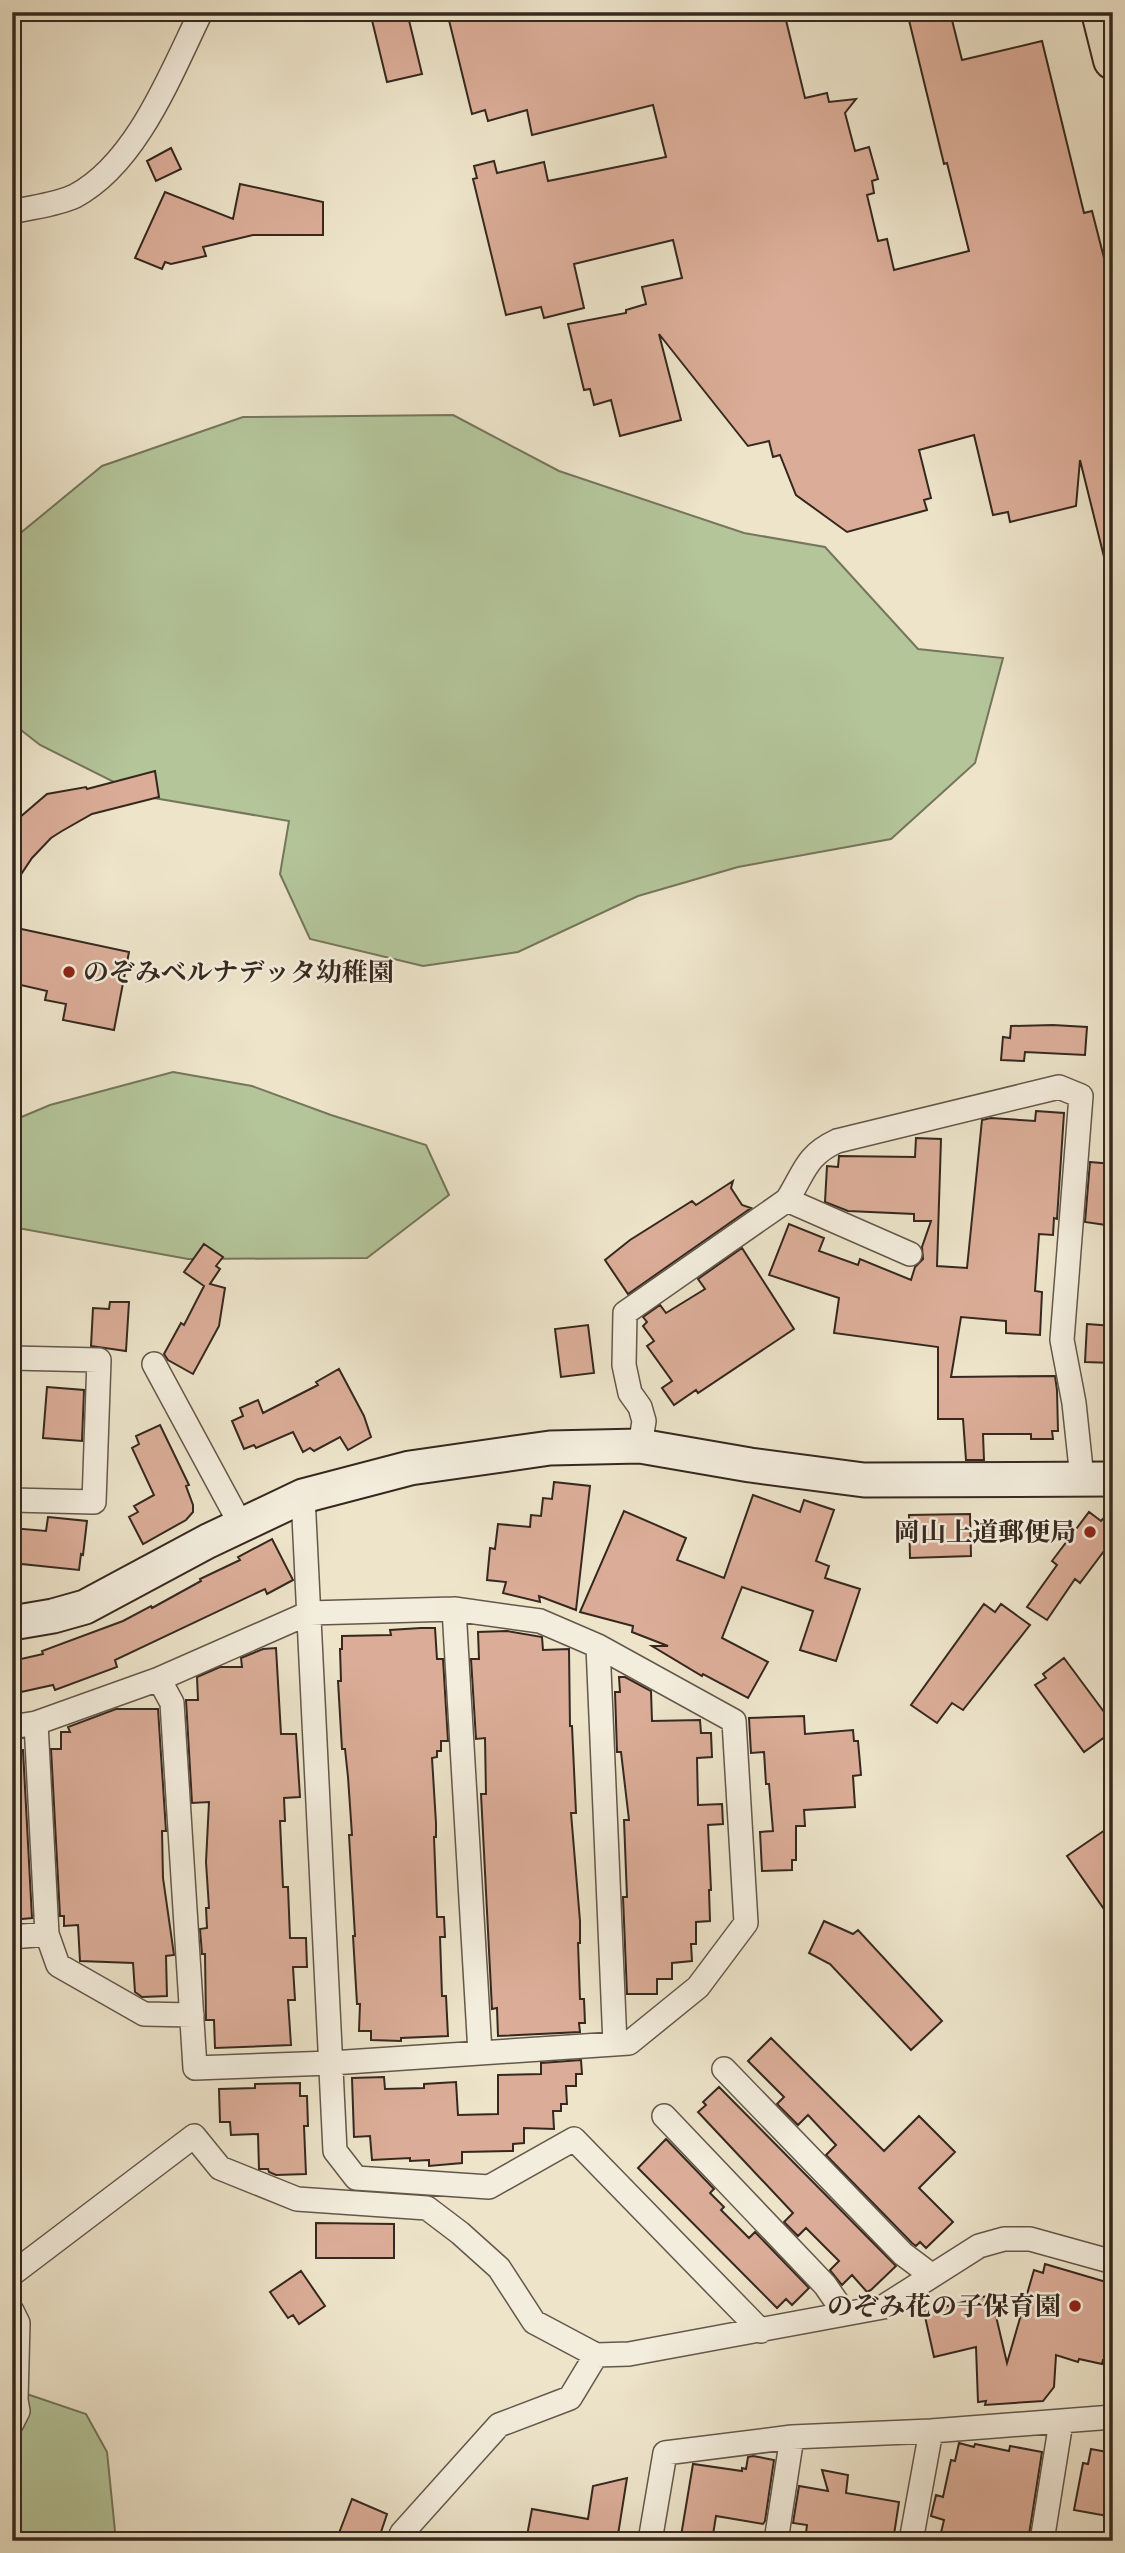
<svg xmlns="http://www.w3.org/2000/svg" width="1125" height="2553" viewBox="0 0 1125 2553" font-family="'Sorts Mill Goudy','Noto Serif JP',serif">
  <rect width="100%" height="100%" fill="#ede4ca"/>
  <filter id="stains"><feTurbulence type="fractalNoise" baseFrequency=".00286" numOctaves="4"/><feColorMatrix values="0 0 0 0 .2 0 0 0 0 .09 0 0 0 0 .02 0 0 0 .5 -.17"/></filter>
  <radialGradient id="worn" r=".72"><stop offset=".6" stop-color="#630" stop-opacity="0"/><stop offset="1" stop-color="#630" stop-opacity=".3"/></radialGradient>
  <path fill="#b4c59a" stroke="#75765c" stroke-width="2" d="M 453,415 L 559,471 L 744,533 L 825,547 L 918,649 L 1003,658 L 975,763 L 891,839 L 738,867 L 638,896 L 518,952 L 423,966 L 310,939 L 280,874 L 289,821 L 142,796 L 40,745 L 12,723 L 12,540 L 102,466 L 243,417 Z
    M 173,1072 L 252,1086 L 331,1115 L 426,1145 L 449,1195 L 367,1258 L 188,1259 L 12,1227 L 12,1121 L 50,1105 Z
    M 12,2389 L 86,2414 L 107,2452 L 116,2541 L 12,2541 Z"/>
  <path fill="#dbad98" stroke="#36281f" stroke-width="2" d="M 370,12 L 407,12 L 422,74 L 387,82 Z
    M 447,12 L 784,12 L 805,98 L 827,93 L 829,102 L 856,99 L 845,113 L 855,151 L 869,147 L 878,179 L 872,181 L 874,193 L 867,195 L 878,241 L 887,239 L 894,270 L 969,251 L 947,163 L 944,164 L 907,12 L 950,12 L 962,60 L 1042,41 L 1084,213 L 1092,211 L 1113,293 L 1113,560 L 1105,561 L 1080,460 L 1076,506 L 1010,522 L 1008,512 L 993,515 L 974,435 L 919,450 L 931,498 L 924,500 L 927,510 L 847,532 L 796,495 L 780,455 L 773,457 L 769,441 L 748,446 L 659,334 L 681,420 L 620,436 L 611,400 L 594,405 L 590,389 L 584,390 L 568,324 L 626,313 L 626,310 L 646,304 L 642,287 L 682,278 L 673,240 L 574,264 L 584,308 L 544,318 L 541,307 L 506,315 L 473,179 L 477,178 L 474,166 L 494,161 L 497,173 L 544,162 L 548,181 L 666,157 L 653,105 L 532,135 L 527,110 L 488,121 L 485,110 L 472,114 Z
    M 171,148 L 181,169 L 156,181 L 147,161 Z
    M 240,184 L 323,202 L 323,235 L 253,235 L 203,247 L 206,256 L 171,264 L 165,262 L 162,269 L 135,258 L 165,192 L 233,219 Z
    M 155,771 L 159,797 L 92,814 L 62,831 L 51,838 L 32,858 L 12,888 L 12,824 L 47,794 L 86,787 L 87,789 Z
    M 12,927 L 129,952 L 114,1030 L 63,1020 L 66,1004 L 45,1000 L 47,991 L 12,983 Z
    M 1053,1025 L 1087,1027 L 1085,1055 L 1025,1052 L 1024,1061 L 1001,1060 L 1003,1037 L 1010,1038 L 1011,1026 Z
    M 1036,1111 L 1064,1113 L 1057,1219 L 1054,1218 L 1053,1235 L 1039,1234 L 1035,1291 L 1042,1292 L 1040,1335 L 1006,1333 L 1006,1321 L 961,1317 L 951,1377 L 1055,1376 L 1057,1390 L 1058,1431 L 1052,1431 L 1053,1439 L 1031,1439 L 1031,1434 L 983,1434 L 984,1460 L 966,1460 L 963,1419 L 938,1419 L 938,1347 L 834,1333 L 839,1298 L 769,1275 L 789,1224 L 824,1238 L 819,1251 L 858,1265 L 860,1259 L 911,1280 L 915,1267 L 923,1259 L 922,1247 L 931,1221 L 914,1221 L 914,1214 L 848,1211 L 825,1202 L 827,1166 L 838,1167 L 839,1156 L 915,1157 L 916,1138 L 941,1139 L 937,1266 L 967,1268 L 982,1120 L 991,1118 L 1035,1121 Z
    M 1090,1162 L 1113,1164 L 1113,1226 L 1085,1222 Z
    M 733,1181 L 731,1188 L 742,1205 L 751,1208 L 628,1294 L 605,1260 L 630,1240 L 692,1201 L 696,1205 Z
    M 204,1244 L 223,1257 L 216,1266 L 220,1269 L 210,1284 L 225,1288 L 219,1326 L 193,1374 L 168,1360 L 164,1354 L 181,1323 L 184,1325 L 204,1286 L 184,1272 Z
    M 742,1248 L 794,1329 L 698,1393 L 696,1390 L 674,1405 L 662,1388 L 672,1381 L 647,1346 L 654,1341 L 643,1326 L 647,1322 L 643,1317 L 660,1305 L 666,1313 L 705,1289 L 698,1279 Z
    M 110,1302 L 129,1302 L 126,1351 L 91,1346 L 93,1308 L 109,1309 Z
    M 1087,1324 L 1113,1326 L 1113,1363 L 1085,1362 Z
    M 588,1325 L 594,1373 L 561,1377 L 555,1329 Z
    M 339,1369 L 364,1416 L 371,1437 L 348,1450 L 340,1437 L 314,1451 L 310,1448 L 303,1452 L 293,1432 L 256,1448 L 254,1445 L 244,1449 L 232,1421 L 243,1416 L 240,1408 L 258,1400 L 263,1413 L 318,1385 L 316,1382 Z
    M 47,1387 L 84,1390 L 82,1441 L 43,1438 Z
    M 160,1425 L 189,1485 L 186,1486 L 193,1505 L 193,1512 L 186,1520 L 143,1544 L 129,1517 L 138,1512 L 134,1506 L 154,1495 L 132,1448 L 139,1444 L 136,1436 Z
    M 554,1482 L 590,1486 L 576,1610 L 539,1596 L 540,1602 L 503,1593 L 506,1582 L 487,1580 L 490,1548 L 495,1549 L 498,1524 L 530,1527 L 531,1515 L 541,1516 L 543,1498 L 552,1499 Z
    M 753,1495 L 800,1512 L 804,1500 L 834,1510 L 816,1561 L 829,1566 L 825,1578 L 860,1589 L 836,1661 L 800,1650 L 813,1611 L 742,1587 L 722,1638 L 768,1662 L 748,1698 L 703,1674 L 702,1676 L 652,1646 L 668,1646 L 632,1632 L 633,1626 L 580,1612 L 624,1511 L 686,1538 L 677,1560 L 724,1578 Z
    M 1113,1508 L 1113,1539 L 1080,1583 L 1075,1579 L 1047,1620 L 1027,1607 L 1057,1565 L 1052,1561 L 1089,1512 L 1101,1521 Z
    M 970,1514 L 971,1556 L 910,1558 L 909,1515 Z
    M 48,1517 L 87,1521 L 83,1555 L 81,1554 L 79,1570 L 12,1563 L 12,1528 L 46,1531 Z
    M 272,1539 L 293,1580 L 267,1594 L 265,1589 L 115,1660 L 117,1667 L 55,1690 L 53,1685 L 12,1694 L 12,1661 L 43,1654 L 42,1651 L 123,1621 L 151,1606 L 152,1608 L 201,1581 L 200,1579 L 240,1560 L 238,1557 Z
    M 984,1604 L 995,1612 L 1001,1604 L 1030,1625 L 963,1710 L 952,1703 L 937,1723 L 911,1705 Z
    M 421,1628 L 435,1628 L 437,1659 L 443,1659 L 448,1741 L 441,1741 L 441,1751 L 437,1751 L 437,1757 L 432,1758 L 436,1823 L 436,1837 L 434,1837 L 437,1917 L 444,1917 L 445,1937 L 440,1937 L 442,1996 L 446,1996 L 448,2036 L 401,2038 L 401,2041 L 371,2040 L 371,2031 L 359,2031 L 360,2004 L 357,2004 L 353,1936 L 355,1936 L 349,1835 L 352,1835 L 348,1777 L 345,1749 L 342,1749 L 338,1681 L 341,1681 L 340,1649 L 342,1649 L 342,1636 L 391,1635 L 390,1630 Z
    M 507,1631 L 542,1637 L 543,1650 L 569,1649 L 570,1726 L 572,1726 L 576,1813 L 571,1813 L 580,1921 L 580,1943 L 578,1943 L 580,1999 L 584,1999 L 585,2023 L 579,2023 L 580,2032 L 498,2036 L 497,2008 L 492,2009 L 481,1794 L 486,1794 L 485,1738 L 476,1739 L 471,1659 L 479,1659 L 478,1632 Z
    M 276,1648 L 281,1734 L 296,1734 L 300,1797 L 284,1798 L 285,1821 L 280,1821 L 283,1887 L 288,1887 L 290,1938 L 306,1938 L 307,1967 L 293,1967 L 295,2000 L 288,2000 L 291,2045 L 215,2048 L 214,2020 L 206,2020 L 205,1954 L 202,1954 L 200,1929 L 207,1928 L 206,1908 L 209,1908 L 206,1862 L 209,1802 L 192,1803 L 186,1700 L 198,1700 L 197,1677 L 220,1667 L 242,1667 L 241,1658 L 263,1649 Z
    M 1064,1658 L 1113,1724 L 1113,1731 L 1084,1752 L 1035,1685 L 1046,1678 L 1043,1674 Z
    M 619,1677 L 625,1677 L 651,1691 L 652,1721 L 700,1720 L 701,1733 L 711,1733 L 712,1757 L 697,1758 L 698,1805 L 722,1804 L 723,1824 L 708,1825 L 711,1890 L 709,1890 L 710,1921 L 696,1922 L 696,1944 L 691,1944 L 692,1961 L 672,1963 L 672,1979 L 657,1979 L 657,1994 L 627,1994 L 623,1897 L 627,1897 L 624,1820 L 629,1820 L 621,1752 L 617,1752 L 615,1692 L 620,1692 Z
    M 116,1709 L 158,1709 L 166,1831 L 162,1831 L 163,1878 L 174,1955 L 166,1956 L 167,1996 L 142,1997 L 135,1992 L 133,1963 L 80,1961 L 78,1925 L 64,1926 L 64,1916 L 60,1916 L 51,1749 L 61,1749 L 61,1732 L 70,1732 L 68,1727 Z
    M 804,1716 L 805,1734 L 853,1730 L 854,1741 L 858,1741 L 861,1775 L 853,1776 L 855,1807 L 804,1810 L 805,1826 L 796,1826 L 796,1860 L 792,1860 L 792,1870 L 762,1871 L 760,1832 L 773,1831 L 769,1784 L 766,1784 L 764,1752 L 751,1753 L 749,1718 Z
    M 23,1750 L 32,1918 L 12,1920 L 12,1751 Z
    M 1105,1830 L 1113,1841 L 1113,1922 L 1067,1856 Z
    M 824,1921 L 853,1934 L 858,1930 L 942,2021 L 911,2050 L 830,1964 L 809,1953 Z
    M 771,2038 L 884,2151 L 919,2116 L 955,2152 L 919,2188 L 953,2222 L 926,2248 L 920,2242 L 916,2246 L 912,2243 L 826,2155 L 836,2145 L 808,2115 L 798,2125 L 777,2104 L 784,2097 L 748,2061 Z
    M 581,2060 L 582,2074 L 576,2074 L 576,2086 L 566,2086 L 567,2104 L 561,2104 L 561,2111 L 553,2111 L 554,2129 L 524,2128 L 524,2143 L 513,2144 L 513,2151 L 462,2152 L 462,2163 L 429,2166 L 429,2160 L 410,2161 L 410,2158 L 372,2160 L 370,2136 L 354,2137 L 352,2078 L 384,2077 L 385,2089 L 424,2088 L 424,2084 L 456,2082 L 458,2115 L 498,2114 L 498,2075 L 541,2074 L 541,2063 Z
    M 300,2083 L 300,2096 L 307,2096 L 308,2126 L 304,2126 L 306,2174 L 276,2175 L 269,2172 L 268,2169 L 259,2169 L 258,2134 L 231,2135 L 230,2122 L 220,2122 L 219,2089 L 255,2088 L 255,2084 Z
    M 719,2087 L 896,2266 L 871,2290 L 867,2292 L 852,2275 L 842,2285 L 830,2270 L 839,2261 L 806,2228 L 798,2236 L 784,2222 L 793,2213 L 698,2112 L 706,2105 L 703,2102 Z
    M 666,2139 L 714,2189 L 710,2193 L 724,2207 L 721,2210 L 749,2238 L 755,2232 L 809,2288 L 792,2305 L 786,2299 L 777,2308 L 638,2168 Z
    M 316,2223 L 394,2224 L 394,2258 L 316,2258 Z
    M 1045,2264 L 1113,2284 L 1113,2363 L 1103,2360 L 1102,2364 L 1079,2359 L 1078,2362 L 1056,2355 L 1054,2387 L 1043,2401 L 985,2405 L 986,2401 L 978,2402 L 976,2347 L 934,2357 L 924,2312 L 991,2295 L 1007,2363 L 1034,2270 L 1043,2273 Z
    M 301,2271 L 325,2306 L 299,2324 L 293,2315 L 288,2318 L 270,2292 Z
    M 959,2443 L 974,2447 L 975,2444 L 1009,2451 L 1010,2446 L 1042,2452 L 1028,2541 L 939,2541 L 944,2520 L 931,2516 L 936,2495 L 943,2497 L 951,2460 L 955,2461 Z
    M 1091,2449 L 1113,2453 L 1113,2517 L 1074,2510 L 1083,2463 L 1088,2464 Z
    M 753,2456 L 774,2460 L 765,2521 L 763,2524 L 716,2516 L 712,2541 L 681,2536 L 693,2464 L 742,2471 L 742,2468 L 746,2469 L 748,2457 Z
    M 822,2470 L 848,2475 L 846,2493 L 899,2502 L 893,2541 L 805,2541 L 807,2525 L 793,2523 L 799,2486 L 828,2491 Z
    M 627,2478 L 617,2541 L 526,2541 L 532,2509 L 588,2519 L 593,2486 Z
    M 352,2499 L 387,2514 L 378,2541 L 336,2541 Z"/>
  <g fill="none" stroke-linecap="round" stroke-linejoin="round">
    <g stroke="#64574a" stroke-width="26">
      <path id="street" d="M 12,212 C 32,207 56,205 75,196 C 137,163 171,73 201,12
        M 787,1200 L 910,1254
        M 12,1358 L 99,1360 L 94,1502 L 12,1500
        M 154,1364 L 241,1525
        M 640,1446 L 644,1421 L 640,1407 L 630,1393 L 624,1365 L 625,1313 L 787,1200 C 805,1172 805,1156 837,1141 L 1059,1087 L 1081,1096 L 1062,1340 L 1074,1403 L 1082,1478
        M 303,1496 L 335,2151 L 356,2178 L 489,2187 L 574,2139 L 761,2331
        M 454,1609 L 480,2053
        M 598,1646 L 615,2044
        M 36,1723 L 47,1934
        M 12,1727 L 36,1723 L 159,1679 L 309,1613 L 454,1609 L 540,1621 L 598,1646 L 734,1721 L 746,1923 L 698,1987 L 629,2043 L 331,2063 L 195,2068 L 172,1703 L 159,1679
        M 12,1937 L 47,1934 L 58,1965 L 144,2014 L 192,2015
        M 724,2069 L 903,2254 L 931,2275
        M 664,2116 L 825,2285 L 845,2314
        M 12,2274 L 194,2136 L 220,2168 L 297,2199 L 427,2208 L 460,2233 L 499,2268 L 534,2322 L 596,2355 L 629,2354 L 883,2307 L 979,2246 L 1004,2239 L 1030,2239 L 1113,2262
        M 12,2311 L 18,2323 L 16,2400 L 18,2411 L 12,2423
        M 398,2541 L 402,2533 L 499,2425 L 570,2398 L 596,2355
        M 650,2541 L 665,2453 L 792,2437 L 931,2431 L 1113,2417
        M 776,2541 L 792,2437
        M 911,2541 L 931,2431
        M 1042,2541 L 1061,2422"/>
    </g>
    <g stroke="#36281f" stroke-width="37">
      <path id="secondary" d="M 12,1623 L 53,1616 L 85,1607 L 208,1541 L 303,1496 L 410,1468 L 550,1448 L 640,1446 L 750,1465 L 864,1480 L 1113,1479"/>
    </g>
    <g stroke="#36281f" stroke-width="42">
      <path id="highway" d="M 1101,12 L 1113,60"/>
    </g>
    <use href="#street" stroke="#f3eddd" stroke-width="23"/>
    <use href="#secondary" stroke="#f3eddd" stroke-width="33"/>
    <use href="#highway" stroke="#ede4ca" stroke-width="38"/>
  </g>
  <g fill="#8f2418" stroke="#f3eddd" stroke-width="2.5">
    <circle cx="69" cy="972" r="7"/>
    <circle cx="1090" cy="1532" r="7"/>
    <circle cx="1075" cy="2306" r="7"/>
  </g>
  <g text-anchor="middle" stroke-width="5" stroke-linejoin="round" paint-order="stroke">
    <g font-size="26" font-weight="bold" fill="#36281f" stroke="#f3eddd" text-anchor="end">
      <text x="83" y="981" text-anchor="start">のぞみベルナデッタ幼稚園</text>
      <text x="1076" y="1541">岡山上道郵便局</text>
      <text x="1061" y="2315">のぞみ花の子保育園</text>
    </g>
  </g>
  <rect width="1125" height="2553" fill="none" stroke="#ede4ca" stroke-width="42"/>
  <rect x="14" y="14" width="1097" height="2525" fill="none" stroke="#36281f" stroke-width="3.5"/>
  <rect x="21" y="21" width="1083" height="2511" fill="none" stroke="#36281f" stroke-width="2"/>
  <rect width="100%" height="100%" filter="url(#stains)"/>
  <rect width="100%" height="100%" fill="url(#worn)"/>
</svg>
